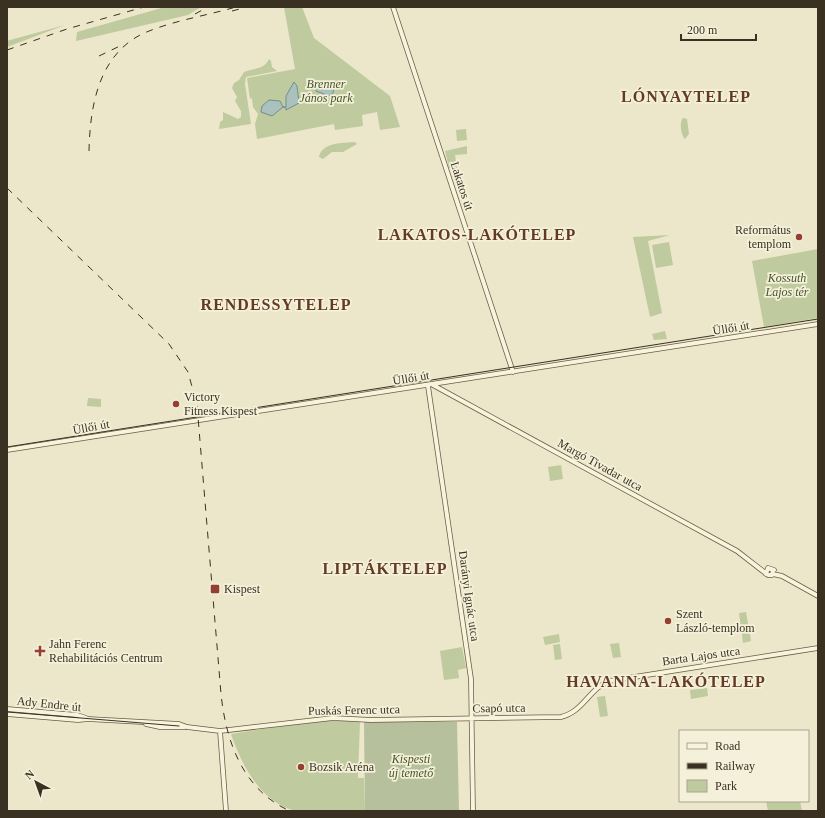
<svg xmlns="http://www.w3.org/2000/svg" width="825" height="818" viewBox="0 0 825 818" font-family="'Times New Roman',serif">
  <rect width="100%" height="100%" fill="#ece7ca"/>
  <path fill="#bfca9e" d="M 165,7 L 201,7 L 188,15 L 76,41 L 77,32 Z
    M 284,7 L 302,7 L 314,38 L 390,96 L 400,127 L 380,130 L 377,112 L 362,115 L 363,126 L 335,130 L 334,124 L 257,139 L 255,124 L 258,114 L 253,107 L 252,98 L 250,99 L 247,78 L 295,69 Z
    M 65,25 L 7,47 L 7,41 L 10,40 Z
    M 269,59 L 271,61 L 272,67 L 277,71 L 246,77 L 245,84 L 251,124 L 219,129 L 220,122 L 223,120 L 223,112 L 238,119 L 241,117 L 241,111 L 235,101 L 237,97 L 232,88 L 234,83 L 239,80 L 244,72 C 253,68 264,70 269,59 Z
    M 683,118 L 687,119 L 689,134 L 685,139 C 681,135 679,123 683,118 Z
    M 466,129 L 467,140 L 457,141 L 456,130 Z
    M 355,142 L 357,144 L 343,152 L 332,152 L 323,159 L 319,157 C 322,142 343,143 355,142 Z
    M 467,146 L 467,154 L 455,155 L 457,168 L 449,168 L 445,151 Z
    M 670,235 L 648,241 L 662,313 L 650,317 L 633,237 Z
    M 669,242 L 673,265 L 656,268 L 652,245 Z
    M 818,249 L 818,318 L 764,327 L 752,261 Z
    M 665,331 L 667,339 L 654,340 L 652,334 Z
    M 88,398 L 101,399 L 101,407 L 87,406 Z
    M 561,465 L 563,479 L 550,481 L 548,467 Z
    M 746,612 L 751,641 L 743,643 L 739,613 Z
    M 559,634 L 560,642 L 545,645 L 543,637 Z
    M 619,643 L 621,657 L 613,658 L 610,644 Z
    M 560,644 L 562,659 L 555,660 L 553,645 Z
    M 462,647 L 466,668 L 458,670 L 459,678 L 444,680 L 440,651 Z
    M 707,688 L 708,696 L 691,699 L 690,690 Z
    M 605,696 L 608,716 L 600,717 L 597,697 Z
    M 312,721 L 360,721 L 358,778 L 364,778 L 365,811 C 349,811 333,811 316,811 C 310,811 301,812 295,811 C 260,801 242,766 231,734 Z
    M 766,801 L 800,801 L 802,811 L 768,811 Z"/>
  <path fill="#b6c09d" d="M 364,721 L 457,722 L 459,811 L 365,811 Z"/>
  <path fill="#aac1be" stroke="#718f8c" d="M 325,81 L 331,84 L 334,88 L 333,93 L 329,96 L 316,91 L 316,86 Z
    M 294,82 L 297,86 L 299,103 L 286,110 L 286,108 L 283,107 L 272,116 L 261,112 L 262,106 L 269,100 L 280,101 L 283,107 L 286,107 L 286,96 Z"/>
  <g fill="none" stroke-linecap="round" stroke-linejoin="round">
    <g stroke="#6a5c42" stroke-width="5.5">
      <path id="secondary" d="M 393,7 L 513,372
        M 433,385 L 737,551 L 768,575 L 772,575 L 773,570
        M 428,386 L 471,679 L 473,811
        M 7,450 L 818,324
        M 766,574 L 768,568 L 774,570
        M 773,574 L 782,576 L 818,596
        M 7,709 L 77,715 L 86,718
        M 7,714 L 78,720 L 88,719 L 179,724 L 187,727 L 220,731 L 333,718 L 371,720 L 561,717 C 583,712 589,689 609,681 L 818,648
        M 146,724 L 160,727 L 185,727
        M 220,731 L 226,811"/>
    </g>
    <use href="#secondary" stroke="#f7f3dd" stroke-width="4"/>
    <path stroke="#3a3122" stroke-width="1" d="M 7,447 L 818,319
      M 7,712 L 179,726"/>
    <path stroke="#3a3122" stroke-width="1" stroke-dasharray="7 7" stroke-linecap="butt" d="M 232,11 L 247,7
      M 195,14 L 208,7
      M 7,50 L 67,29 L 144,7
      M 99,56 L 122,45
      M 89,151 C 90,107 98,56 142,34 C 171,21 205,16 236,7
      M 7,188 L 169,344 L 188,372 L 197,405 L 221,694 C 226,742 243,790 290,811"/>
  </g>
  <g fill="#934033" stroke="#f4f0d9" stroke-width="1.5">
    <circle cx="799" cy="237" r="4"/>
    <circle cx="176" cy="404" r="4"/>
    <rect x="210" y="584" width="10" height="10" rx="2"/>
    <circle cx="668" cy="621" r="4"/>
    <path d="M38 645h4v4h4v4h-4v4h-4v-4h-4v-4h4z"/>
    <circle cx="301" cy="767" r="4"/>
  </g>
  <g text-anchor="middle" stroke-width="3.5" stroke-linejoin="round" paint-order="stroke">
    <g font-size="12" font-style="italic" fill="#44552a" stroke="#f4f0d9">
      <text x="326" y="88">Brenner<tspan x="326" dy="14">János park</tspan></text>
      <text x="787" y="282">Kossuth<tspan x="787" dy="14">Lajos tér</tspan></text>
      <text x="411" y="763">Kispesti<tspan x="411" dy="14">új temető</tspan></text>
    </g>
    <g font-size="12" fill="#3a3122" stroke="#f4f0d9">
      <text transform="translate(462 186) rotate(72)" y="4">Lakatos út</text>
      <text transform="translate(731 328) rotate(-9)" y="4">Üllői út</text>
      <text transform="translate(411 378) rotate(-9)" y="4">Üllői út</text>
      <text transform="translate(91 427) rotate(-10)" y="4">Üllői út</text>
      <text transform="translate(600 465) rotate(29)" y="4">Margó Tivadar utca</text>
      <text transform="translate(469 596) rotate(82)" y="4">Darányi Ignác utca</text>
      <text transform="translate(701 656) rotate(-8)" y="4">Barta Lajos utca</text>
      <text transform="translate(49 704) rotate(6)" y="4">Ady Endre út</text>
      <text transform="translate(499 708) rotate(-1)" y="4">Csapó utca</text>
      <text transform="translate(354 710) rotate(-1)" y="4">Puskás Ferenc utca</text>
    </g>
    <g font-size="12" fill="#3a3122" stroke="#f4f0d9" text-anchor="start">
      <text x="791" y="234" text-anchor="end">Református<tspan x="791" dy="14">templom</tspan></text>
      <text x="184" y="401">Victory<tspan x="184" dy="14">Fitness Kispest</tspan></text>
      <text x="224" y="593">Kispest</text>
      <text x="676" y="618">Szent<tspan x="676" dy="14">László-templom</tspan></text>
      <text x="49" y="648">Jahn Ferenc<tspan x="49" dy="14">Rehabilitációs Centrum</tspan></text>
      <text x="309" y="771">Bozsik Aréna</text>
    </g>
    <g font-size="16" font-weight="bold" letter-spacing="1" fill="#633a24" stroke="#f4f0d9">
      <text x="686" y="102">LÓNYAYTELEP</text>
      <text x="477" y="240">LAKATOS-LAKÓTELEP</text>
      <text x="276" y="310">RENDESSYTELEP</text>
      <text x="385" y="574">LIPTÁKTELEP</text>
      <text x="666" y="687">HAVANNA-LAKÓTELEP</text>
    </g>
  </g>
  <rect width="825" height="818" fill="none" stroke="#3a3122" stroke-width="16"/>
  <rect x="679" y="730" width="130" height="72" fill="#f4f0d9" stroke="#aaa490"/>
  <rect x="687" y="743" width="20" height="6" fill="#f7f3dd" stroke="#aaa490"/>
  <text x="715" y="750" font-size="12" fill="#3a3122">Road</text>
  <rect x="687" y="763" width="20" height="6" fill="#3a3122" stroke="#aaa490"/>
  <text x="715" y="770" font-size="12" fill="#3a3122">Railway</text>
  <rect x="687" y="780" width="20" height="12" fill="#bfca9e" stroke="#aaa490"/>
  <text x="715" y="790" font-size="12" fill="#3a3122">Park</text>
  <g transform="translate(36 782) rotate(319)" stroke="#f4f0d9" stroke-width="3" paint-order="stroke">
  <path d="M0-3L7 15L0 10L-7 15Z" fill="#3a3122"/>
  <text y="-6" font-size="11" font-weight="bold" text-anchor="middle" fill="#3a3122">N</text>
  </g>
  <path d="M681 34v6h75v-6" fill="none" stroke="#3a3122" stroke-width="2"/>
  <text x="687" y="34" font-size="12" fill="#3a3122" stroke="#f4f0d9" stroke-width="3" paint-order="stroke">200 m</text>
</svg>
